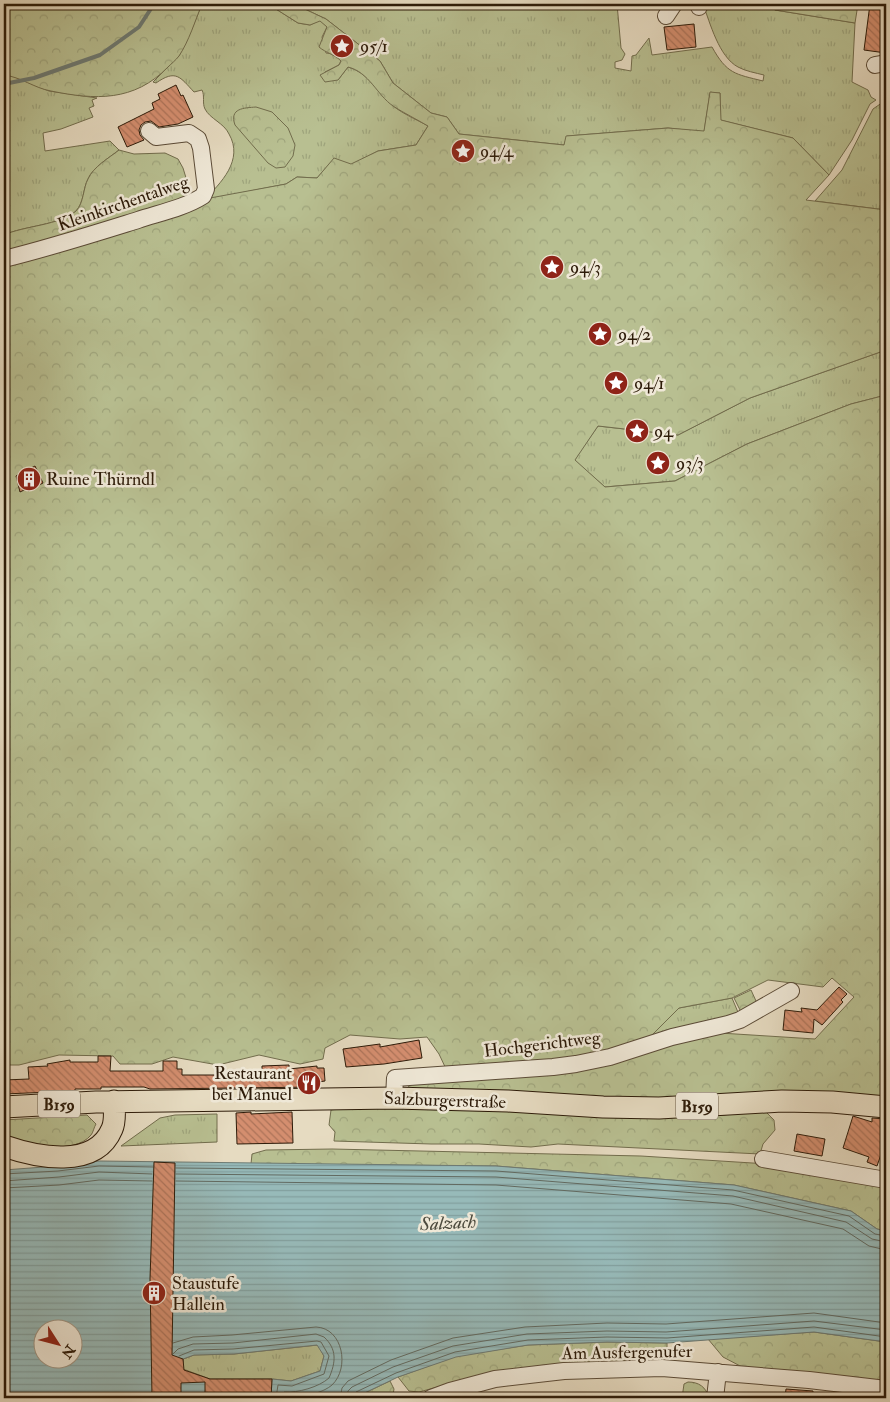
<svg xmlns="http://www.w3.org/2000/svg" width="890" height="1402" viewBox="0 0 890 1402" font-family="'IM FELL Double Pica',serif">
  <defs>
    <pattern id="grass-tufts" width="24" height="20" patternUnits="userSpaceOnUse" patternTransform="scale(1.25)"><rect width="24" height="20" fill="#b8bf91"/><path d="M3 7l-1-3M5 7V3M7 7l1-3M15 17l-1-3M17 17v-4M19 17l1-3" fill="none" stroke="#9ea47c"/></pattern>
    <pattern id="forest-crowns" width="20" height="18" patternUnits="userSpaceOnUse" patternTransform="scale(1.25)"><rect width="20" height="18" fill="#b8bf91"/><path d="M2 6a3 3 0 1 1 6 0M12 15a3 3 0 1 1 6 0" fill="none" stroke="#9ea47c"/></pattern>
    <pattern id="water-rules" width="6" height="5" patternUnits="userSpaceOnUse" patternTransform="scale(1.25)"><rect width="6" height="5" fill="#97bab9"/><path d="M0 2.5h6" fill="none" stroke="#829f9e"/></pattern>
    <pattern id="building-back-hatch" width="6" height="6" patternUnits="userSpaceOnUse" patternTransform="scale(1.25)"><rect width="6" height="6" fill="#d48e6f"/><path d="M-1 5l2 2M0 0l6 6M5-1l2 2" fill="none" stroke="#ac7359"/></pattern>
  </defs>
  <rect width="100%" height="100%" fill="#e6dbc1"/>
  <filter id="stains"><feTurbulence type="fractalNoise" baseFrequency=".004" numOctaves="4"/><feColorMatrix values="0 0 0 0 .2 0 0 0 0 .09 0 0 0 0 .02 0 0 0 .5 -.17"/></filter>
  <radialGradient id="worn" r=".72"><stop offset=".6" stop-color="#630" stop-opacity="0"/><stop offset="1" stop-color="#630" stop-opacity=".3"/></radialGradient>
  <path fill="url(#grass-tufts)" stroke="#726d4d" d="M 202,4 L 268,4 L 298,23 L 310,25 L 320,20 L 327,27 L 322,37 L 326,53 L 334,54 L 341,61 L 339,65 L 325,72 L 338,80 L 348,67 C 367,72 377,91 390,103 C 400,113 416,119 428,126 L 416,145 L 378,151 L 351,165 L 334,159 L 317,178 L 297,177 L 286,184 L 204,200 C 221,183 244,160 229,134 C 224,123 210,119 205,109 C 202,103 205,96 202,90 L 194,92 C 180,77 176,69 156,83 L 153,82 L 179,56 L 191,31 Z
    M 294,4 L 617,4 L 621,48 L 625,54 L 622,60 L 615,62 L 615,68 L 631,71 L 632,56 L 636,55 L 649,38 L 652,55 L 712,47 C 727,74 735,74 763,81 L 764,75 C 756,73 745,71 738,67 C 719,57 710,23 703,4 L 768,4 L 775,10 L 855,23 L 852,82 L 868,90 L 871,97 L 876,100 L 870,104 L 852,140 L 829,175 L 793,138 L 720,120 L 720,93 L 710,93 L 704,132 L 668,128 L 567,136 L 564,145 L 459,134 L 447,117 L 431,113 L 393,83 L 380,61 L 326,19 Z
    M 4,75 L 12,76 L 49,91 L 97,98 L 92,100 L 94,106 L 89,108 L 93,117 L 61,129 L 43,133 L 45,151 L 110,141 L 119,150 C 109,158 93,167 88,179 C 83,188 84,203 76,211 C 61,225 23,226 4,235 Z
    M 886,100 L 886,210 L 815,201 L 842,170 L 873,109 Z
    M 886,350 L 886,395 L 851,404 L 747,444 L 675,481 L 605,487 L 574,460 L 598,426 L 678,435 L 750,398 Z
    M 732,998 L 740,1017 L 644,1043 L 679,1008 Z
    M 217,1114 L 217,1142 L 121,1146 L 160,1118 L 175,1115 Z
    M 318,1345 L 324,1356 L 320,1371 L 291,1381 L 272,1379 L 210,1379 L 183,1369 L 183,1359 L 194,1355 L 234,1354 Z
    M 688,1382 C 699,1382 706,1387 709,1398 L 682,1398 L 684,1384 Z"/>
  <path fill="url(#forest-crowns)" stroke="#726d4d" d="M 4,4 L 202,4 C 195,21 189,41 179,56 C 176,60 171,64 168,67 C 134,102 95,100 51,91 C 34,88 21,77 4,75 Z
    M 268,4 L 294,4 L 326,19 L 380,61 L 393,83 L 431,113 L 447,117 L 459,134 L 564,145 L 566,136 L 668,128 L 704,131 L 710,92 L 720,93 L 721,120 L 793,138 L 829,175 L 806,200 L 886,210 L 886,350 L 750,398 L 678,435 L 598,426 L 575,460 L 605,487 L 675,481 L 747,444 L 851,404 L 886,395 L 886,1097 L 831,1093 L 680,1102 L 606,1100 L 406,1090 L 413,1081 L 565,1070 L 612,1061 L 704,1032 L 815,1039 L 854,997 L 832,978 L 823,987 L 768,980 L 732,998 L 679,1008 L 644,1043 L 609,1054 L 559,1064 L 491,1066 L 447,1071 L 439,1054 L 427,1037 L 400,1039 L 350,1035 L 325,1048 L 323,1059 L 300,1064 L 259,1055 L 218,1065 L 173,1057 L 152,1064 L 120,1064 L 113,1056 L 59,1055 L 19,1065 L 4,1065 L 4,235 C 23,226 61,225 76,211 C 84,203 83,188 88,179 C 93,167 109,158 119,150 L 134,154 L 165,153 L 178,159 L 183,168 L 194,204 L 210,198 L 286,184 L 297,177 L 317,178 L 334,158 L 351,164 L 378,151 L 416,145 L 428,126 C 416,119 404,113 393,106 C 377,95 369,72 348,67 L 338,80 L 325,82 L 320,75 L 339,65 L 341,61 C 334,54 326,53 319,47 L 327,27 L 320,21 L 310,25 L 298,23 Z
    M 768,4 L 858,4 L 855,23 L 775,10 Z
    M 256,107 L 272,112 L 288,128 L 295,145 L 293,156 L 285,167 L 276,168 L 268,163 L 235,125 C 229,108 244,108 256,107 Z
    M 751,990 L 756,1001 L 753,1004 L 741,1012 L 734,998 Z
    M 360,1106 L 652,1117 L 724,1115 L 763,1109 L 774,1120 L 775,1130 L 763,1144 L 760,1154 L 558,1144 L 531,1147 L 479,1144 L 431,1144 L 334,1141 L 335,1132 L 329,1125 L 331,1110 Z
    M 87,1115 L 96,1124 C 94,1127 93,1133 91,1135 C 74,1156 23,1145 4,1134 L 4,1120 Z
    M 332,1149 L 641,1156 L 768,1164 L 886,1187 L 886,1231 L 877,1229 L 851,1211 L 734,1185 L 496,1166 L 251,1164 L 252,1154 L 266,1150 Z
    M 814,1332 L 886,1342 L 886,1381 L 744,1368 L 723,1357 L 708,1339 Z
    M 607,1342 L 667,1343 L 667,1359 L 471,1378 L 419,1392 L 409,1391 L 398,1377 L 456,1356 L 528,1345 Z
    M 390,1381 L 394,1389 L 393,1395 L 388,1398 L 354,1398 Z"/>
  <path fill="url(#water-rules)" stroke="#6d7a73" fill-rule="evenodd" d="M 99,1161 L 496,1166 L 734,1185 L 851,1211 L 877,1229 L 886,1231 L 886,1342 L 814,1332 L 667,1343 L 607,1342 L 528,1345 L 456,1357 L 398,1377 L 354,1398 L 271,1398 L 272,1379 L 291,1381 L 320,1371 L 324,1356 L 317,1345 L 234,1354 L 194,1355 L 183,1359 L 183,1375 L 220,1384 L 218,1398 L 4,1398 L 4,1170 L 57,1166 ZM 42,1330 L 72,1330 L 72,1360 L 42,1360 Z"/>
  <g fill="none" stroke-linecap="round" stroke-linejoin="round">
    <path stroke="#626a61" stroke-width="1" d="M 176,1168 L 496,1171 L 733,1190 L 849,1216 L 875,1234 L 886,1236
      M 4,1174 L 58,1171 L 99,1166 L 153,1167
      M 176,1174 L 496,1177 L 733,1196 L 846,1222 L 872,1239 L 886,1242
      M 4,1181 L 59,1177 L 99,1172 L 152,1174
      M 176,1181 L 496,1185 L 731,1204 L 843,1229 L 869,1246 L 886,1250
      M 4,1188 L 59,1185 L 99,1180 L 152,1181
      M 173,1343 L 193,1337 L 232,1335 L 316,1327 C 343,1328 350,1368 332,1385 C 324,1392 310,1395 299,1398
      M 173,1354 L 178,1349 L 193,1344 L 233,1343 L 316,1334 L 324,1337 C 337,1349 336,1362 329,1378 C 319,1387 298,1393 284,1392 L 283,1398
      M 179,1356 L 194,1350 L 233,1349 L 317,1341 L 321,1342 L 329,1356 L 324,1374 L 292,1386 L 278,1385 L 276,1398
      M 340,1398 L 342,1388 L 348,1381 L 391,1360 L 453,1338 L 525,1327 L 607,1323 L 666,1324 L 814,1313 L 886,1323
      M 347,1398 L 348,1391 L 352,1387 L 393,1367 L 453,1346 L 527,1334 L 607,1331 L 666,1332 L 814,1321 L 886,1330
      M 353,1398 L 356,1392 L 396,1373 L 455,1352 L 528,1340 L 607,1337 L 667,1338 L 814,1327 L 886,1337"/>
    <path stroke="#6d7a73" stroke-width="4" d="M 4,84 L 34,78 L 100,55 L 139,27 L 154,4"/>
  </g>
  <path fill="url(#building-back-hatch)" stroke="#2d1b09" d="M 870,4 L 886,4 L 886,53 L 864,50 Z
    M 694,24 L 696,47 L 667,50 L 664,27 Z
    M 176,85 L 181,96 L 183,95 L 193,117 L 178,124 L 159,127 L 151,121 L 145,122 L 141,125 L 139,130 L 140,135 L 144,140 L 127,147 L 118,127 L 154,109 L 152,103 L 160,99 L 158,94 Z
    M 35,466 L 43,483 L 28,491 L 26,489 L 20,492 L 16,476 Z
    M 839,987 L 847,994 L 841,1000 L 843,1002 L 822,1025 L 814,1019 L 813,1033 L 783,1030 L 785,1010 L 802,1012 L 801,1008 L 817,1010 Z
    M 419,1040 L 422,1058 L 384,1064 L 346,1067 L 343,1049 L 380,1044 L 380,1047 Z
    M 98,1056 L 111,1056 L 110,1071 L 163,1071 L 163,1061 L 177,1061 L 177,1069 L 182,1069 L 182,1075 L 224,1075 L 225,1074 L 262,1073 L 262,1066 L 289,1065 L 289,1069 L 317,1066 L 317,1068 L 324,1068 L 325,1081 L 318,1082 L 318,1087 L 150,1089 L 144,1087 L 101,1087 L 101,1089 L 75,1089 L 75,1091 L 4,1094 L 4,1080 L 29,1079 L 28,1067 L 48,1066 L 47,1064 L 70,1060 L 70,1062 L 98,1062 Z
    M 251,1112 L 251,1114 L 292,1112 L 293,1143 L 237,1144 L 236,1113 Z
    M 853,1116 L 872,1122 L 872,1118 L 886,1119 L 886,1140 L 877,1166 L 867,1162 L 869,1157 L 843,1148 Z
    M 797,1134 L 825,1139 L 822,1156 L 794,1151 Z
    M 154,1162 L 175,1163 L 172,1355 L 183,1359 L 184,1370 L 210,1379 L 272,1379 L 271,1398 L 205,1398 L 205,1382 L 181,1383 L 181,1398 L 152,1398 L 150,1279 Z
    M 786,1389 L 813,1391 L 813,1398 L 785,1398 Z"/>
  <g fill="none" stroke-linecap="round" stroke-linejoin="round">
    <g stroke="#5b4b37" stroke-width="18">
      <path id="minor" d="M 699,4 L 699,7
        M 666,16 L 674,4
        M 875,65 L 886,63
        M 4,259 C 49,248 93,234 138,220 C 159,213 184,208 203,196 L 206,189 L 201,148 L 198,139 L 189,133 L 156,137 L 149,131
        M 394,1098 L 395,1078 L 553,1067 L 576,1064 L 610,1057 L 672,1037 L 728,1024 L 740,1020 L 791,991
        M 763,1159 L 886,1180
        M 431,1398 L 450,1391 L 495,1379 L 564,1371 L 662,1368 L 809,1380 L 886,1389
        M 715,1398 L 718,1372"/>
    </g>
    <g stroke="#2d1b09" stroke-width="23">
      <path id="major" d="M 4,1107 L 96,1102 L 394,1098 L 508,1101 L 603,1107 L 659,1108 L 782,1101 L 832,1102 L 886,1107
        M 4,1146 C 36,1157 95,1170 112,1129 C 116,1120 114,1110 114,1101"/>
    </g>
    <use href="#minor" stroke="#efe8d7" stroke-width="16"/>
    <use href="#major" stroke="#e6dbc1" stroke-width="21"/>
  </g>
  <defs>
    <g id="sight-disc" transform="scale(1.25)"><circle r="9.5" fill="#8f2418" stroke="#efe8d7"/><path d="M0-6L1.8-2.2L6-1.7L2.9 1.2L3.7 5.4L0 3.3L-3.7 5.4L-2.9 1.2L-6-1.7L-1.8-2.2Z" fill="#fff"/></g>
    <g id="building-disc" transform="scale(1.25)"><circle r="9.5" fill="#8f2418" stroke="#efe8d7"/><path d="M-4-6H4V6H1V3H-1V6H-4ZM-2.5-4.3h1.7v1.8h-1.7ZM.8-4.3h1.7v1.8H.8ZM-2.5-1h1.7V.8h-1.7ZM.8-1h1.7V.8H.8Z" fill="#fff"/></g>
    <g id="restaurant-disc" transform="scale(1.25)"><circle r="9.5" fill="#8f2418" stroke="#efe8d7"/><path d="M-5-6h1v4h1v-4h1v4h1v-4h1v5L-1.5 .5V6h-2V.5L-5-1ZM5-6V6H3V1.5H1.5Q1.5-4 5-6Z" fill="#fff"/></g>
  </defs>
  <g fill-rule="evenodd">
    <use href="#sight-disc" x="342" y="46"/>
    <use href="#sight-disc" x="463" y="151"/>
    <use href="#sight-disc" x="552" y="267"/>
    <use href="#sight-disc" x="600" y="334"/>
    <use href="#sight-disc" x="616" y="383"/>
    <use href="#sight-disc" x="637" y="431"/>
    <use href="#sight-disc" x="658" y="463"/>
    <use href="#building-disc" x="29" y="479"/>
    <use href="#restaurant-disc" x="309" y="1083"/>
    <use href="#building-disc" x="154" y="1293"/>
  </g>
  <g text-anchor="middle" stroke-width="5" stroke-linejoin="round" paint-order="stroke">
    <g fill="#efe8d7" stroke="#675847" stroke-width="1">
      <rect x="38" y="1090.5" width="42" height="27" rx="4"/>
      <rect x="676" y="1092.5" width="42" height="27" rx="4"/>
    </g>
    <g font-size="16" font-weight="bold" fill="#2d1b09">
      <text x="59" y="1110">B159</text>
      <text x="697" y="1112">B159</text>
    </g>
    <g font-size="18" fill="#2d1b09" stroke="#efe8d7" text-anchor="start">
      <text x="360" y="52">95/1</text>
      <text x="480" y="157">94/4</text>
      <text x="570" y="273">94/3</text>
      <text x="618" y="340">94/2</text>
      <text x="634" y="389">94/1</text>
      <text x="654" y="437">94</text>
      <text x="676" y="469">93/3</text>
      <text x="46" y="485">Ruine Thürndl</text>
      <text x="292" y="1079" text-anchor="end">Restaurant<tspan x="292" dy="21">bei Manuel</tspan></text>
      <text x="172" y="1289">Staustufe<tspan x="172" dy="21">Hallein</tspan></text>
    </g>
    <g font-size="18" fill="#2d1b09" stroke="#efe8d7">
      <text transform="translate(123 203) rotate(-19)" y="6">Kleinkirchentalweg</text>
      <text transform="translate(542 1044) rotate(-7)" y="6">Hochgerichtweg</text>
      <text transform="translate(445 1100) rotate(2)" y="6">Salzburgerstraße</text>
      <text transform="translate(627 1352) rotate(-1)" y="6">Am Ausfergenufer</text>
    </g>
    <g font-size="19" font-style="italic" fill="#4d4b3e" stroke="#efe8d7">
      <text transform="translate(448 1222) rotate(-3)" y="7">Salzach</text>
    </g>
  </g>
  <rect width="890" height="1402" fill="none" stroke="#e6dbc1" stroke-width="20"/>
  <rect x="5" y="5" width="880" height="1392" fill="none" stroke="#2d1b09" stroke-width="2.5"/>
  <rect x="10" y="10" width="870" height="1382" fill="none" stroke="#2d1b09"/>
  <g transform="translate(58 1344) rotate(126)"><circle r="24" fill="#efe8d7" stroke="#a19685"/>
  <path d="M0-4L9 19L0 12L-9 19Z" fill="#8f2418"/>
  <text y="-8" font-size="14" font-weight="bold" text-anchor="middle" fill="#2d1b09">N</text>
  </g>
  <rect width="100%" height="100%" filter="url(#stains)"/>
  <rect width="100%" height="100%" fill="url(#worn)"/>
</svg>
